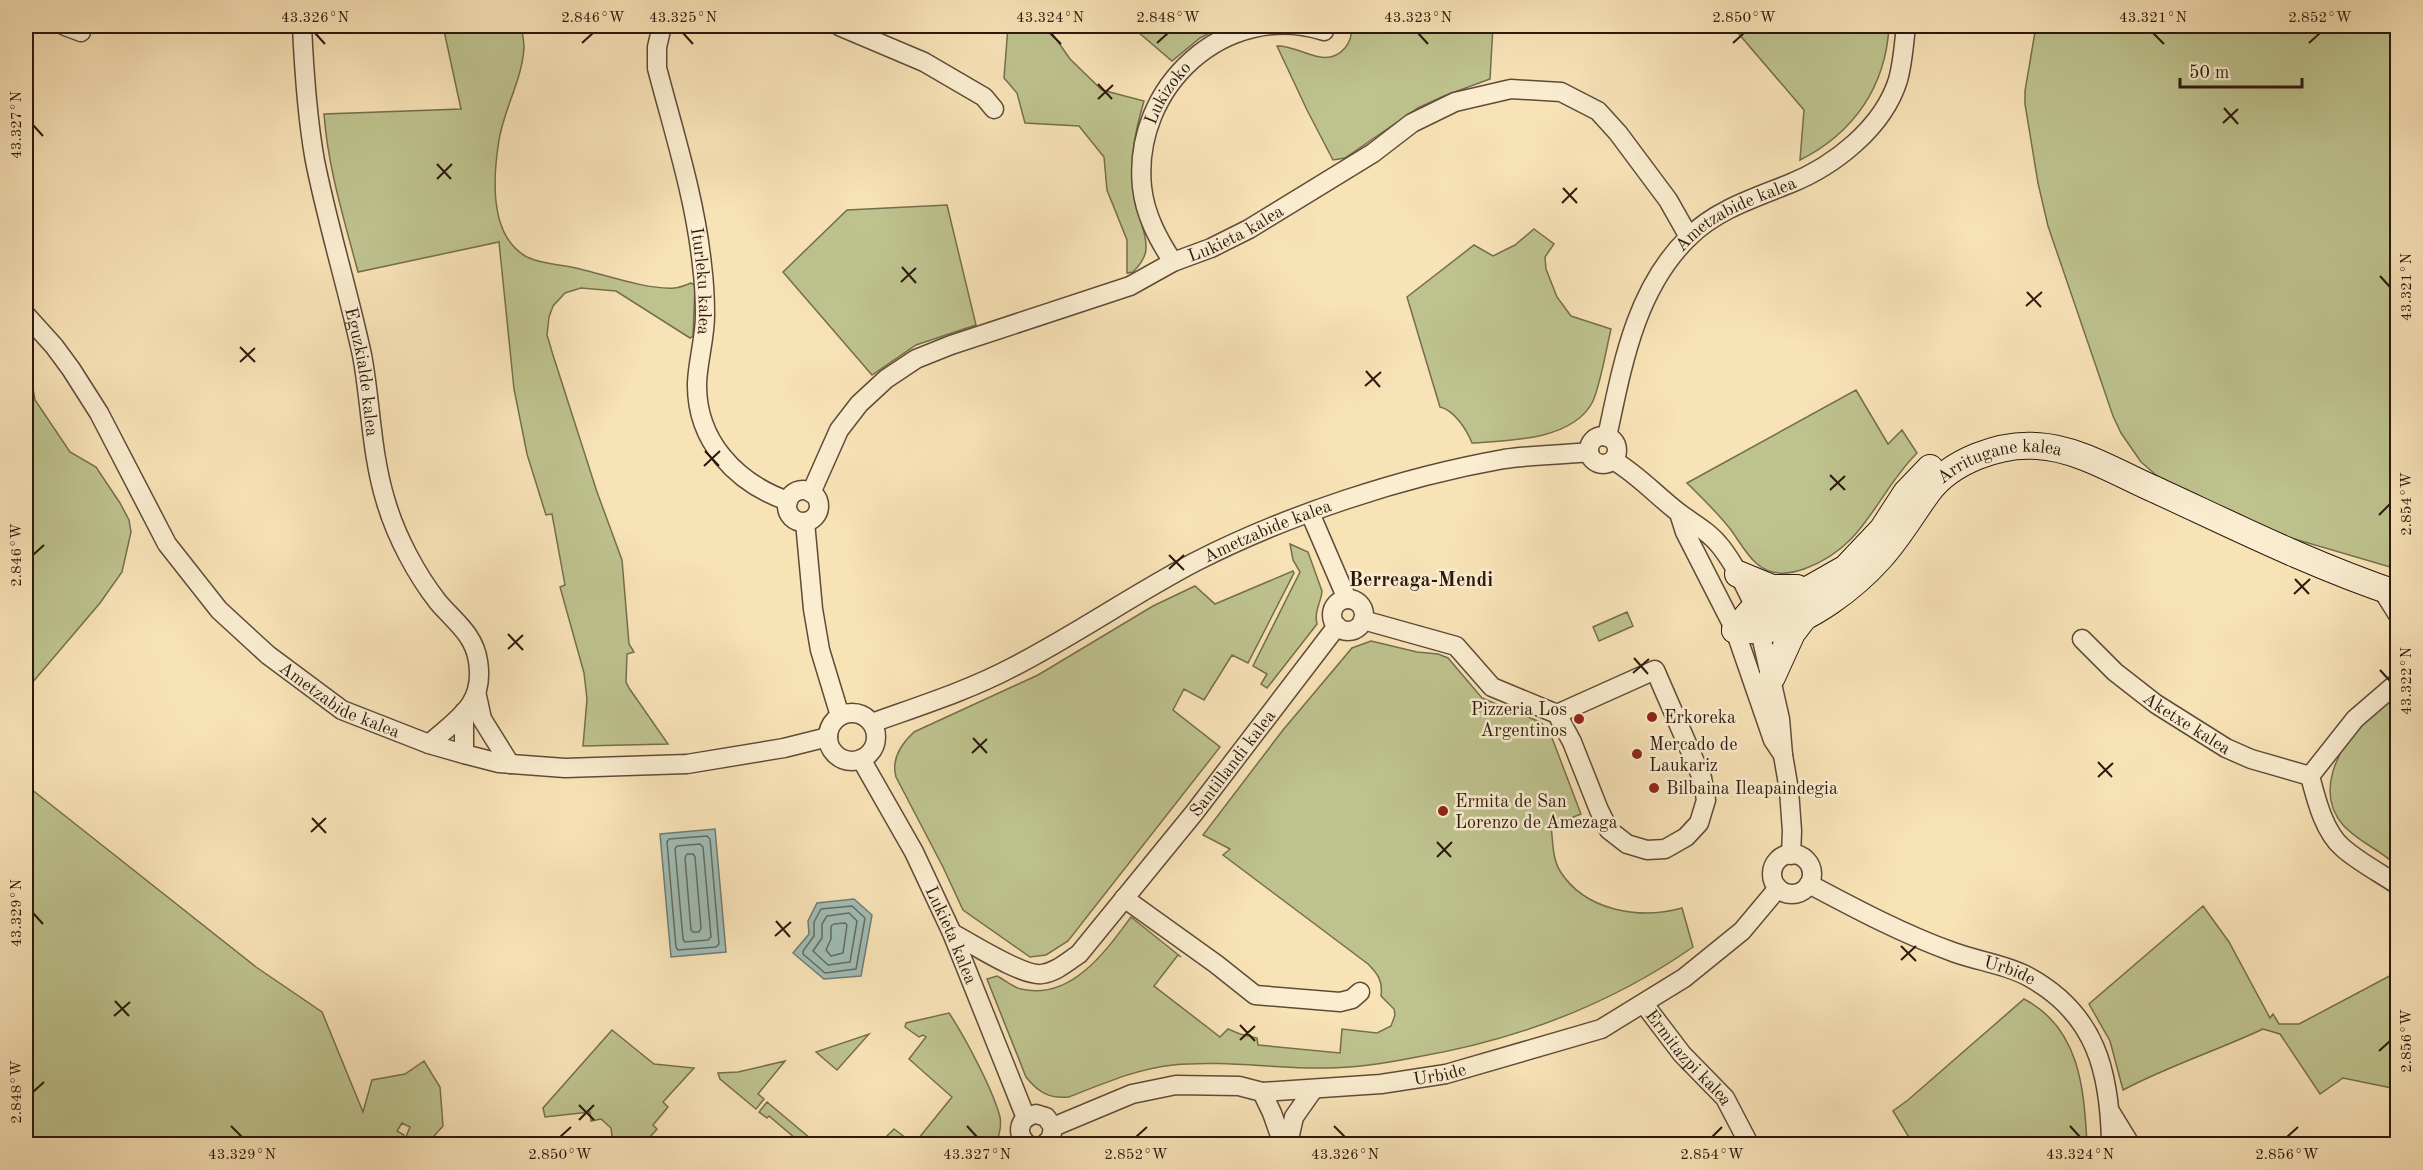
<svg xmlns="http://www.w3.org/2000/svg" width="2423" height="1170" viewBox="0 0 2423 1170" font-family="'Old Standard TT',serif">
  <rect width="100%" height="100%" fill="#f8e3b7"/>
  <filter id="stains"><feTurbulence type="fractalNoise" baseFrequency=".00333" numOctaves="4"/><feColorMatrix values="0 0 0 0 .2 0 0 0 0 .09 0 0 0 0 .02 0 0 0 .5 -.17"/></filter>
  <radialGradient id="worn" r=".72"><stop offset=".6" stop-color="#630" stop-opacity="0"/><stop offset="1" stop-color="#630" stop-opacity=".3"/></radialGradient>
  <path fill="#bec38e" stroke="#756e4e" stroke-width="1.5" d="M 443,26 L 522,26 C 522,33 524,41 524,48 C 522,80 504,109 499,140 C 493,177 489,236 527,257 C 543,265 563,264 580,269 C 605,275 649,290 674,288 C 679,288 686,285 691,283 L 695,285 L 693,336 L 690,338 L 616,291 L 581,288 L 565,293 L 553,306 L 549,317 L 547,335 L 553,355 L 597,492 L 622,560 L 629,644 L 634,652 L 627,654 L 626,682 L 629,688 L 668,744 L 583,746 L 587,699 L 584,673 L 560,587 L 565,585 L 552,514 L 546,515 L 527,454 L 514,389 L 499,242 L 358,272 C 344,219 328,168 324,114 L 461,109 Z
    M 1008,26 L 1047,26 L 1070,59 L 1102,90 L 1144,101 C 1134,135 1128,167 1135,203 C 1138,217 1147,233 1146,248 C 1146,258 1139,266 1133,272 L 1127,273 L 1127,240 L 1107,190 L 1104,157 L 1079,126 L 1025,123 L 1017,93 L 1004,78 Z
    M 1131,26 L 1223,26 L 1200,38 L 1172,61 Z
    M 1352,26 L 1493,26 L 1490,79 L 1444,96 L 1418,108 L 1345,158 L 1333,160 L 1307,110 L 1277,46 C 1300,45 1325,71 1345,48 C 1351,41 1352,34 1352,26 Z
    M 1732,26 L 1889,26 C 1886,86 1854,133 1800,160 L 1804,110 Z
    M 2036,26 L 2397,26 L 2397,569 L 2274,533 L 2239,514 L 2172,484 L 2156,475 L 2141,462 L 2121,433 L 2113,416 L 2048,226 L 2038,183 L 2025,104 L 2025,91 Z
    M 947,205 L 976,325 L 916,345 L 872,375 L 783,272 L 847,210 Z
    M 1534,229 L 1554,244 L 1545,257 L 1546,269 L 1557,297 L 1571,316 L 1611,329 C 1606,350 1601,382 1593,401 C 1574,440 1509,441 1472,443 C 1467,430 1454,410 1440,407 L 1407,297 L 1474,245 L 1493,256 L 1515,245 Z
    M 26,357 L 28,360 L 35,400 L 70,452 L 96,467 L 120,503 L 129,520 L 131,532 L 122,572 L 100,603 L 26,690 Z
    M 1856,390 L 1888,444 L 1902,430 L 1917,453 C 1875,495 1866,547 1804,569 C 1787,575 1770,576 1756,563 C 1746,554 1739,541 1731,530 C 1718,513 1702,498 1687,483 Z
    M 1290,544 L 1308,552 L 1322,591 C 1321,603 1314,610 1317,624 L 1267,688 L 1261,684 L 1267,674 L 1253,666 L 1300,572 L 1293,560 Z
    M 1293,571 L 1294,573 L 1248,663 L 1232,655 L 1204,700 L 1184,689 L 1173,710 L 1220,747 L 1068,941 L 1046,955 L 1030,957 L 963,910 L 943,867 L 896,777 C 891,759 901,744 914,732 L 1038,675 L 1153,606 L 1195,586 L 1215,604 Z
    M 1627,612 L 1633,626 L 1599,641 L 1593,627 Z
    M 1371,641 L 1417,652 L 1438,654 L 1448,658 L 1482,698 L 1540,722 L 1549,730 L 1581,814 L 1551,826 C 1553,840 1552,858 1560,871 C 1585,911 1640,920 1682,908 L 1693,947 C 1610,1005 1516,1040 1417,1057 C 1387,1063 1357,1068 1327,1068 C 1276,1069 1224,1060 1173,1065 C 1136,1069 1102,1084 1069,1097 C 1049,1099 1038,1092 1026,1077 L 987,979 L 997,976 C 1005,980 1012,987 1021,989 C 1071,1001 1106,951 1131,917 L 1181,957 L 1178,955 L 1154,986 L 1220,1037 L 1228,1029 L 1240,1034 L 1257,1038 L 1258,1045 L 1340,1053 L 1342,1029 L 1377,1033 L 1391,1026 L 1395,1015 L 1394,1009 L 1381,996 C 1383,981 1378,974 1368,964 L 1223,855 L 1230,849 L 1203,835 L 1283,730 L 1352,648 Z
    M 2397,692 L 2397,866 C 2381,850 2358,842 2343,825 C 2316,794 2336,752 2360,726 C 2370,713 2385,703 2397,692 Z
    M 26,785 L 256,967 L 322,1012 L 363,1112 L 372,1080 L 405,1074 L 424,1061 L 440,1087 L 443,1126 L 427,1144 L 403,1144 L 410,1127 L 402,1123 L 397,1131 L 404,1135 L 399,1144 L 26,1144 Z
    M 2203,906 L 2229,942 L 2270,1018 L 2273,1014 L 2279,1024 L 2299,1024 L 2397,972 L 2397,1089 L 2343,1078 L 2320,1094 L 2280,1034 L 2263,1029 C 2216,1051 2168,1066 2123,1090 L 2110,1041 L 2089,1004 Z
    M 2024,999 C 2080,1028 2084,1089 2087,1144 L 1913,1144 L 1893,1111 L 1908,1100 Z
    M 949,1013 C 965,1037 993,1090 1000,1117 C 1002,1127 999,1136 996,1144 L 879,1144 L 894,1129 L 914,1144 L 952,1097 L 909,1059 L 926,1037 L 923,1035 L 919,1037 L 905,1027 L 906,1023 Z
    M 612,1030 L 654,1064 L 694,1068 L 663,1102 L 668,1107 L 653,1125 L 657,1129 L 644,1144 L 613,1144 L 611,1128 L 601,1119 L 591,1121 L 590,1112 L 545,1117 L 543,1108 Z
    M 869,1034 L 837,1070 L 816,1052 Z
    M 785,1061 L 758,1094 L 764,1099 L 756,1109 L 720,1079 L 718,1073 L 738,1072 Z
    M 767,1102 L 817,1144 L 802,1144 L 769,1116 L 767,1118 L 759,1112 Z"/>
  <path fill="#a0bdb6" stroke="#727b72" stroke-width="1.5" d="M 715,829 L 726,952 L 671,957 L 660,834 Z
    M 854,899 L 872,915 L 861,976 L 824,979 L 793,953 L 809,934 L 808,921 L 817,903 Z"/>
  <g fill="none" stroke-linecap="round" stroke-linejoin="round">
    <path stroke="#666a62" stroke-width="1.5" d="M 707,836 L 710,839 L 719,944 L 716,947 L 678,950 L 676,947 L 667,842 L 669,839 Z
      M 700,844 L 703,847 L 711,937 L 708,940 L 685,942 L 683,939 L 675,849 L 677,846 Z
      M 687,854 L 693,854 L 695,857 L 701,928 L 699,932 L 693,932 L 691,930 L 685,858 Z
      M 852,906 L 865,918 L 856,969 L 825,973 L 803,954 L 803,951 L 814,936 L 814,922 L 821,909 Z
      M 849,913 L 857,921 L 850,962 L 828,965 L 813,951 L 822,938 L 822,924 L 827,916 Z
      M 834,924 L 845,923 L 847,925 L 843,953 L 831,956 L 826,950 L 831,939 L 831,926 Z"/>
    <g stroke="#5f4b38" stroke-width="21">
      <g id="street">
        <path d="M 65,26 L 81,32"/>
        <path id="s1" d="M 302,26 C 304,70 307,117 315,161 C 328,226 348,290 362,355 C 371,403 371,454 386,502 C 396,536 416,574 438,602 C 454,621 474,634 478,661 C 485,705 458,718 429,744"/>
        <path id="s2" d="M 662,26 L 657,47 L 657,68 C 674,133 695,198 702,265 C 704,281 705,299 705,315 C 705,338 698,360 697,383 C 696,441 736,483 788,501"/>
        <path d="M 839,26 L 924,62 L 984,97 L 994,109"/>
        <path id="s3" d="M 1173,262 C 1158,239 1145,215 1142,187 C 1132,87 1225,0 1324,31"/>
        <path id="s4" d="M 26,315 L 54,346 L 71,369 L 99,413 L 167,544 L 219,610 L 268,655 L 342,710 L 429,744 L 464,754 L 499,763 L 565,768 L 687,764 L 784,748 L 828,737"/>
        <circle cx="1603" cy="450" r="14"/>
        <path id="s5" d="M 1607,437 C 1622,367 1635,289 1689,237 C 1716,210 1754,198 1789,184 C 1834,166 1883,128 1898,80 C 1903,62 1904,43 1906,26"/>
        <path d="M 1613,460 C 1637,474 1656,495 1678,512 C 1692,523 1709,531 1721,547 C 1735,565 1745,586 1755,607"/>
        <circle cx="803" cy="506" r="16"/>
        <path id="s6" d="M 811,493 L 839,430 L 859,404 L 886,379 L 916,359 L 951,345 L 1130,286 L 1173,262 L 1211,248 L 1249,229 L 1373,153 L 1412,123 L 1455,102 L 1511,89 L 1561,92 L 1598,111 L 1618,133 L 1668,200 L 1689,237"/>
        <path d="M 1310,513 L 1347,599"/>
        <path d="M 1679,513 L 1685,532 L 1735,630 L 1773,740 L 1783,755"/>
        <path d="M 805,522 L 813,609 L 820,650 L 840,716"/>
        <path d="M 2381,588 L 2398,615"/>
        <circle cx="1348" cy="615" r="16"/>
        <path d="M 1363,620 L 1456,646 L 1492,687 L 1557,714 L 1572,742 L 1599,810 L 1609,830 L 1627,844 L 1647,850 L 1665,849 L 1686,837 L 1699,823 L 1706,800 L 1702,778 L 1655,670 L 1557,714"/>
        <path d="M 1760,631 L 1780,719 L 1783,755 L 1789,790 L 1792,831 L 1791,855"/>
        <path id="s7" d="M 2082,639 L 2115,672 L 2156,704 L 2226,748 L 2251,759 L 2310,776"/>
        <path d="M 2398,682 L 2355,719 L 2310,776 C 2316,799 2324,832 2343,848 C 2359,862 2380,873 2398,885"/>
        <path d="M 477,696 L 482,719 L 510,764"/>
        <path d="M 464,712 L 464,754"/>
        <circle cx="852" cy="737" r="24"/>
        <path id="s8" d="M 872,723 C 919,706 967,691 1011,668 C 1074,636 1132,595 1195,562 C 1287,515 1402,477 1504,459 C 1531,455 1561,455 1589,452"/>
        <path id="s9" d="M 861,759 L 914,852 L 952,933 L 1026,1118"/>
        <circle cx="1792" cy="874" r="20"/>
        <path id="s10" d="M 1809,884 C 1856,909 1903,934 1953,952 C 1977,961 2004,964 2027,976 C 2096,1013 2110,1072 2111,1144"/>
        <path d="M 1124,898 L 1216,964 L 1255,995 L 1340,1002 L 1352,999 L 1360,992"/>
        <path id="s11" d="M 952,933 C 971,943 1023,977 1042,974 C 1056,972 1067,962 1079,954 L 1194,813 L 1337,626"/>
        <path id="s12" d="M 1644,1004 L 1682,1054 L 1725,1098 L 1749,1144"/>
        <path d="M 1262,1092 L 1272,1113 L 1283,1144"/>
        <path d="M 2111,1113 L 2130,1144"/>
        <path id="s13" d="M 1053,1127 L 1132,1094 L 1176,1085 L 1239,1086 L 1262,1092 L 1381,1084 L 1446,1074 L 1601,1029 L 1684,978 L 1742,931 L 1778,888"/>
        <path d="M 1027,1144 C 1015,1133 1019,1117 1036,1114 L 1046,1117 L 1053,1127 L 1051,1138 L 1045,1144"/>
        <path d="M 1288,1144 L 1294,1117 L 1313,1090"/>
      </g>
    </g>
    <g stroke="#2c180d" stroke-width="28">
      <g id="secondary">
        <path d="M 1738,574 L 1772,588 L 1797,588"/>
        <path id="s14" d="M 1735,630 C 1747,630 1759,631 1771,629 C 1810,621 1854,587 1880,558 C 1899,537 1912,514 1928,492 C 1951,461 2000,443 2037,446 C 2078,448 2119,474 2156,490 C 2236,527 2314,566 2398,594"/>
        <path d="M 1735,630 L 1755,607 L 1795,597 L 1846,568 L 1882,530 L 1906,493 L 1930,468"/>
        <path d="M 1772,677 L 1792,633 L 1805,616"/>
      </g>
    </g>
    <use href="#street" stroke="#faedd0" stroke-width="18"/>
    <use href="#secondary" stroke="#faedd0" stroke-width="26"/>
  </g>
  <path fill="none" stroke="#2c180d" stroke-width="2" d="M 315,33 L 325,44M 683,33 L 693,44M 1050,33 L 1061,44M 1418,33 L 1428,44M 2153,33 L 2164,44M 582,43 L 593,33M 1157,43 L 1168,33M 1733,43 L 1744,33M 2309,43 L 2320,33M 1098,84 L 1112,99M 1098,99 L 1113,85M 2224,108 L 2238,124M 2223,123 L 2238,109M 33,125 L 43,136M 437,164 L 451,179M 437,179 L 452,164M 1563,188 L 1577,203M 1562,203 L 1577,188M 902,267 L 916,283M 2380,276 L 2390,287M 901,282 L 916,268M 2027,292 L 2041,307M 2026,306 L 2042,292M 240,347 L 255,362M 240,362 L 255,348M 1366,371 L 1380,387M 1365,386 L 1381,372M 705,451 L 719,466M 704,466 L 720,451M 1830,475 L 1845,490M 1830,490 L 1845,476M 2379,515 L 2390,504M 33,555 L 44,545M 1169,555 L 1184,570M 1169,569 L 1184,555M 2295,579 L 2309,594M 2294,594 L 2310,579M 508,634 L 523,650M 508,649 L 523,635M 1634,658 L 1648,674M 2380,670 L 2390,681M 1633,673 L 1649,659M 973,738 L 987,753M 972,753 L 987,739M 2098,762 L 2112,777M 2098,777 L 2113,763M 312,818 L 326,833M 311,832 L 326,818M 1437,842 L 1451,857M 1437,857 L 1452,842M 33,913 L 43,924M 776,921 L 790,937M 775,936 L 791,922M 1901,946 L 1916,961M 1901,960 L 1916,946M 115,1001 L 129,1016M 114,1016 L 130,1002M 1240,1025 L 1255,1041M 1240,1040 L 1255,1026M 2379,1051 L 2390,1041M 33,1092 L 44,1082M 579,1105 L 594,1120M 579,1120 L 594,1105M 231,1126 L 242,1137M 967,1126 L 977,1137M 1334,1126 L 1345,1137M 2070,1126 L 2080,1137M 560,1137 L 571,1127M 1136,1137 L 1147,1127M 1712,1137 L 1722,1127M 2287,1137 L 2298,1127"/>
  <g fill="#8f2418" stroke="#faedd0" stroke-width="2">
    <circle cx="1652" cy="717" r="6"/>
    <circle cx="1579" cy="719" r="6"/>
    <circle cx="1637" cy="754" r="6"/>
    <circle cx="1654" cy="788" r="6"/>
    <circle cx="1443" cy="811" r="6"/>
  </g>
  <g text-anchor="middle" stroke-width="5" stroke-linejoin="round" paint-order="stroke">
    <g font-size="18" fill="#2c180d" stroke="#faedd0">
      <text dy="6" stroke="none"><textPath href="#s3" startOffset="182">Lukizoko</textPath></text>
      <text dy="6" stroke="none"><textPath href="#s5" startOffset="272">Ametzabide kalea</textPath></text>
      <text dy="6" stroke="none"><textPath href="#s6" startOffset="519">Lukieta kalea</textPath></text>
      <text dy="6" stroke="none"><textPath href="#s2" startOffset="261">Iturleku kalea</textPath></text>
      <text dy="6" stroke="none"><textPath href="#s1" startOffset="352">Eguzkialde kalea</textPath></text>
      <text dy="6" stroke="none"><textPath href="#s14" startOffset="332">Arritugane kalea</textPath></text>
      <text dy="6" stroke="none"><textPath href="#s8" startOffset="441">Ametzabide kalea</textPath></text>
      <text dy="6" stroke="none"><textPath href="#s4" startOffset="506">Ametzabide kalea</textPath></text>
      <text dy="6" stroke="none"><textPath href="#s7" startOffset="135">Aketxe kalea</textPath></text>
      <text dy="6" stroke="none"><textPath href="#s11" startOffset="387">Santillandi kalea</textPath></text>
      <text dy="6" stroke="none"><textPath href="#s9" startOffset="198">Lukieta kalea</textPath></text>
      <text dy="6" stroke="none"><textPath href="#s10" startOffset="219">Urbide</textPath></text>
      <text dy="6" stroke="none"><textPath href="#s12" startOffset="70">Ermitazpi kalea</textPath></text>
      <text dy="6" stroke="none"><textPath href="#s13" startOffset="396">Urbide</textPath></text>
    </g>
    <g font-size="18" fill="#2c180d" stroke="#faedd0" text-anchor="start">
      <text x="1567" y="715" text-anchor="end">Pizzeria Los<tspan x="1567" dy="21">Argentinos</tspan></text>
      <text x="1664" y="723">Erkoreka</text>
      <text x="1649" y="750">Mercado de<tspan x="1649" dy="21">Laukariz</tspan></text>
      <text x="1666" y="794">Bilbaina Ileapaindegia</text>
      <text x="1455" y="807">Ermita de San<tspan x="1455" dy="21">Lorenzo de Amezaga</tspan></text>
    </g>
    <g font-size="20" font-weight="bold" fill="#2c180d" stroke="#faedd0">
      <text x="1421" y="586">Berreaga-Mendi</text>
    </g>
  </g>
  <rect width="2423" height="1170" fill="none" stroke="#f8e3b7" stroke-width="66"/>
  <path d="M2180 78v9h122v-9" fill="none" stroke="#2c180d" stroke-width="3"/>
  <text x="2189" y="78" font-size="18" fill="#2c180d" stroke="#faedd0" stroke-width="4.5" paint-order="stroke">50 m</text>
  <rect x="33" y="33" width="2357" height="1104" fill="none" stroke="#2c180d" stroke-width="2"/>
  <g font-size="15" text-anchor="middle" fill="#2c180d">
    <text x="315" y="22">43.326°N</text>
    <text x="593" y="22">2.846°W</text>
    <text x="683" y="22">43.325°N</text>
    <text x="1050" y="22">43.324°N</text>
    <text x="1168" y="22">2.848°W</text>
    <text x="1418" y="22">43.323°N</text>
    <text x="1744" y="22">2.850°W</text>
    <text x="2153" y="22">43.321°N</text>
    <text x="2320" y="22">2.852°W</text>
    <text transform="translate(16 125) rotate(-90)" y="5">43.327°N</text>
    <text transform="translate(2406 287) rotate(-90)" y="5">43.321°N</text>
    <text transform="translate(2406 504) rotate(-90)" y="5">2.854°W</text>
    <text transform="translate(16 555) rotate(-90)" y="5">2.846°W</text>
    <text transform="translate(2406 681) rotate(-90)" y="5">43.322°N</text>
    <text transform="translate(16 913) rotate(-90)" y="5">43.329°N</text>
    <text transform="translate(2406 1041) rotate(-90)" y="5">2.856°W</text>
    <text transform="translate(16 1092) rotate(-90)" y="5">2.848°W</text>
    <text x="242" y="1159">43.329°N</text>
    <text x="560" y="1159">2.850°W</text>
    <text x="977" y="1159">43.327°N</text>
    <text x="1136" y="1159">2.852°W</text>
    <text x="1345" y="1159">43.326°N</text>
    <text x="1712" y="1159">2.854°W</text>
    <text x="2080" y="1159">43.324°N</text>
    <text x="2287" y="1159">2.856°W</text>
  </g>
  <rect width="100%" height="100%" filter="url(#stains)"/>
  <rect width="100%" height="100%" fill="url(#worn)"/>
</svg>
